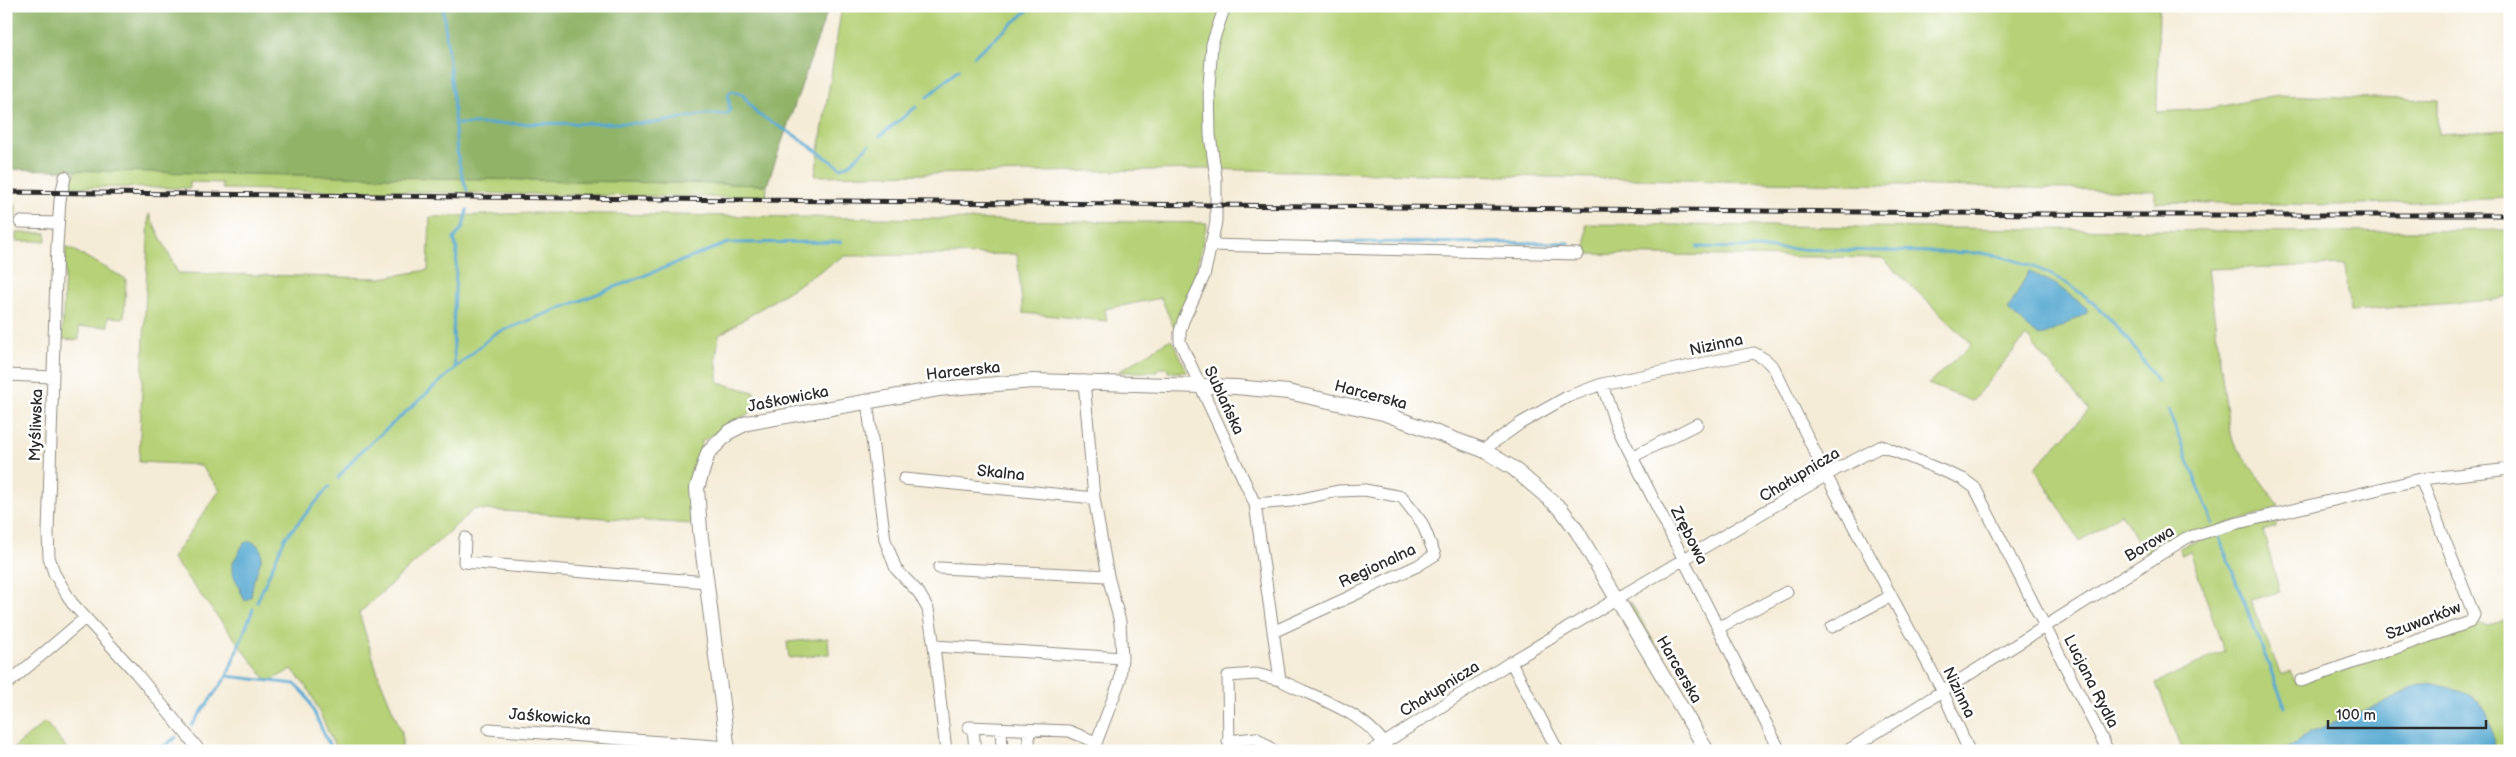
<svg xmlns="http://www.w3.org/2000/svg" width="2516" height="757" viewBox="0 0 2516 757" font-family="'Balsamiq Sans',sans-serif">
  <rect width="100%" height="100%" fill="#fff"/>
  <filter id="ink" filterUnits="userSpaceOnUse"><feTurbulence type="fractalNoise" baseFrequency=".02" numOctaves="2"/><feDisplacementMap in="SourceGraphic" scale="10" xChannelSelector="R" yChannelSelector="G"/><feConvolveMatrix kernelMatrix="1 2 1 2 8 2 1 2 1" color-interpolation-filters="sRGB"/></filter>
  <filter id="wash" filterUnits="userSpaceOnUse"><feTurbulence type="fractalNoise" baseFrequency=".0096" numOctaves="4" result="noise"/><feDisplacementMap in="SourceGraphic" scale="20" xChannelSelector="R" yChannelSelector="G"/><feGaussianBlur stdDeviation="1.12" result="paint"/><feColorMatrix in="noise" values="0 0 0 0 0 0 0 0 0 0 0 0 0 0 0 0 0 1.4 0 .05"/><feComposite in="paint" operator="in"/></filter>
  <g filter="url(#wash)">
    <rect width="100%" height="100%" fill="#f5ecd8"/>
    <path fill="#b6d177" stroke="#707e51" d="M 842,6 L 2159,6 L 2157,112 L 2207,109 L 2278,95 L 2438,100 L 2438,134 L 2510,130 L 2510,198 L 2339,205 L 2155,202 L 2155,191 L 1204,169 L 815,176 Z
      M 77,170 L 767,185 L 766,198 L 222,189 L 222,183 L 190,182 L 190,188 L 66,187 Z
      M 6,204 L 16,204 L 16,218 L 6,218 Z
      M 533,213 L 1207,223 L 1191,294 L 1174,328 L 1161,298 L 1105,309 L 1107,321 L 1023,313 L 1017,254 L 844,256 L 719,335 L 716,358 L 719,383 L 754,392 L 756,409 L 702,441 L 691,482 L 692,524 L 474,509 L 359,613 L 379,677 L 402,733 L 402,751 L 337,751 L 310,692 L 292,669 L 268,682 L 172,558 L 220,490 L 200,465 L 139,462 L 149,214 L 178,273 L 380,278 L 428,270 L 430,217 Z
      M 1586,224 L 2318,232 L 2510,230 L 2510,296 L 2493,300 L 2350,311 L 2345,265 L 2208,269 L 2229,429 L 2235,445 L 2279,506 L 2265,513 L 2174,540 L 2173,538 L 2146,554 L 2121,513 L 2080,541 L 2035,468 L 2089,410 L 2026,336 L 1972,401 L 1928,384 L 1972,344 L 1882,258 L 1586,254 Z
      M 16,233 L 46,233 L 46,241 L 16,241 Z
      M 66,246 L 126,279 L 124,318 L 108,317 L 108,326 L 79,327 L 79,340 L 62,339 Z
      M 1171,340 L 1174,342 L 1187,372 L 1168,372 L 1168,368 L 1158,368 L 1157,372 L 1118,372 L 1167,341 Z
      M 2275,521 L 2276,527 L 2263,531 L 2280,592 L 2250,600 L 2281,675 L 2291,671 L 2296,684 L 2470,622 L 2487,625 L 2510,620 L 2510,751 L 2183,751 L 2156,683 L 2224,651 L 2190,551 L 2182,555 L 2179,548 L 2213,535 Z
      M 1630,601 L 1700,722 L 1697,724 L 1630,608 Z
      M 828,638 L 829,654 L 789,658 L 787,642 Z
      M 45,722 L 69,751 L 10,751 Z"/>
    <path fill="#90b368" stroke="#5e6f4a" d="M 6,6 L 829,6 L 767,185 L 6,169 Z"/>
    <path fill="#56a9d1" stroke="#406a7e" d="M 2029,271 L 2055,284 L 2087,308 L 2087,313 L 2045,335 L 2038,336 L 2008,310 Z
      M 250,541 C 268,547 261,561 256,574 C 253,581 252,589 251,597 L 245,601 L 232,572 L 232,564 L 244,543 Z
      M 2430,683 C 2477,694 2491,700 2494,751 L 2284,751 L 2311,732 L 2381,704 L 2416,686 Z"/>
    <g fill="none" stroke-linecap="round" stroke-linejoin="round">
      <path stroke="#56a9d1" stroke-width="3" d="M 443,6 C 446,37 450,68 453,99 C 456,134 454,155 467,190
        M 974,56 L 1033,6
        M 927,97 L 959,69
        M 454,124 L 654,123 L 706,114 L 727,114 L 730,110 L 728,95 L 731,91 L 742,94 L 757,114 L 794,135 L 841,168 L 851,163 L 869,145
        M 880,136 L 916,107
        M 1325,242 L 1569,243
        M 1697,247 L 1981,253 C 2065,265 2114,312 2157,382
        M 455,367 L 453,332 L 457,250 L 454,239 L 463,227 L 467,210
        M 2168,410 L 2213,523
        M 338,478 L 357,455 L 494,334 L 728,243 L 841,242
        M 2219,537 L 2285,707
        M 257,602 L 285,538 L 329,487
        M 227,676 L 295,684 L 306,695 L 332,751
        M 192,725 L 227,676 L 253,609
        M 158,751 L 176,737"/>
    </g>
  </g>
  <g filter="url(#ink)">
    <g fill="none" stroke-linecap="round" stroke-linejoin="round">
      <g stroke="#908c82" stroke-width="13">
        <path id="minor" d="M 1225,6 L 1212,44 L 1209,86 L 1210,135 L 1216,178 L 1216,222 L 1204,276 L 1183,321 L 1180,332 L 1180,342 L 1255,504 L 1280,680 C 1317,699 1367,712 1389,751
          M 65,177 L 60,200 L 57,246 L 48,533 L 49,557 L 54,573 L 72,603 L 136,673 L 200,751
          M 20,222 L 58,223
          M 1210,245 L 1577,254
          M 6,375 L 53,377
          M 1084,381 L 1094,498 L 1108,576 L 1120,622 L 1122,658 L 1120,680 L 1093,751
          M 1602,384 L 1616,425 L 1780,751
          M 867,401 L 885,540 L 896,569 L 919,593 L 928,609 L 934,646 L 946,751
          M 1483,450 L 1521,423 L 1567,397 L 1602,384 L 1754,353 L 1766,360 L 1774,368 L 1827,477 L 1942,690 L 1969,751
          M 1632,457 L 1697,424
          M 904,479 L 1094,498
          M 1255,504 L 1292,501 L 1338,491 L 1365,490 L 1402,497 L 1422,523 L 1435,555 L 1417,566 L 1273,632
          M 465,538 L 464,562 L 707,582
          M 939,568 L 1108,576
          M 1832,627 L 1891,596
          M 1718,628 L 1787,592
          M 934,646 L 1122,658
          M 1511,662 L 1558,751
          M 2301,681 L 2470,622 L 2474,615 L 2421,479
          M 6,685 L 85,618
          M 969,727 L 1069,731 L 1096,742
          M 973,728 L 975,751
          M 489,729 L 728,747
          M 1001,729 L 1002,751
          M 1028,730 L 1030,751
          M 1228,741 L 1256,738 L 1274,751
          M 1229,751 L 1228,676 L 1256,674 L 1280,680
          M 1372,751 L 1511,662 L 1618,598 L 1837,469 L 1882,446 L 1963,479 L 1975,488 L 2108,751
          M 1847,751 L 2186,538 L 2234,524 L 2421,479 L 2510,469"/>
      </g>
      <g stroke="#908c82" stroke-width="16">
        <path id="tertiary" d="M 728,751 L 700,530 L 697,488 L 708,453 L 729,432 L 747,423 L 938,389 L 1033,381 L 1236,387 L 1288,392 L 1383,413 L 1483,450 L 1513,468 L 1561,509 L 1577,531 L 1707,751"/>
      </g>
      <use href="#minor" stroke="#fff" stroke-width="11"/>
      <use href="#tertiary" stroke="#fff" stroke-width="14"/>
      <g stroke="#2b2b2b" stroke-width="5">
        <path id="rail" d="M 6,192 L 2139,215 L 2510,215"/>
      </g>
      <use href="#rail" stroke="#fff" stroke-width="3" stroke-dasharray="9" stroke-linecap="butt"/>
    </g>
  </g>
  <g text-anchor="middle" stroke-width="5" stroke-linejoin="round" paint-order="stroke">
    <g font-size="16" fill="#2b2b2b" stroke="#fff">
      <text transform="translate(1716 344) rotate(-12)" y="6">Nizinna</text>
      <text transform="translate(963 370) rotate(-6)" y="6">Harcerska</text>
      <text transform="translate(1371 394) rotate(15)" y="6">Harcerska</text>
      <text transform="translate(788 398) rotate(-11)" y="6">Jaśkowicka</text>
      <text transform="translate(1225 400) rotate(65)" y="6">Sublańska</text>
      <text transform="translate(35 425) rotate(-88)" y="6">Myśliwska</text>
      <text transform="translate(1001 472) rotate(6)" y="6">Skalna</text>
      <text transform="translate(1799 474) rotate(-31)" y="6">Chałupnicza</text>
      <text transform="translate(1690 535) rotate(63)" y="6">Zrębowa</text>
      <text transform="translate(2149 543) rotate(-31)" y="6">Borowa</text>
      <text transform="translate(1377 565) rotate(-25)" y="6">Regionalna</text>
      <text transform="translate(2423 620) rotate(-21)" y="6">Szuwarków</text>
      <text transform="translate(1680 669) rotate(60)" y="6">Harcerska</text>
      <text transform="translate(2092 681) rotate(63)" y="6">Lucjana Rydla</text>
      <text transform="translate(1439 688) rotate(-32)" y="6">Chałupnicza</text>
      <text transform="translate(1960 692) rotate(64)" y="6">Nizinna</text>
      <text transform="translate(550 716) rotate(4)" y="6">Jaśkowicka</text>
    </g>
  </g>
  <rect width="2516" height="757" fill="none" stroke="#fff" stroke-width="25"/>
  <path d="M2328 720v8h158v-8" fill="none" stroke="#2b2b2b" stroke-width="2.5"/>
  <text x="2336" y="720" font-size="15" fill="#2b2b2b" stroke="#ffffff" stroke-width="4" paint-order="stroke">100 m</text>
</svg>
